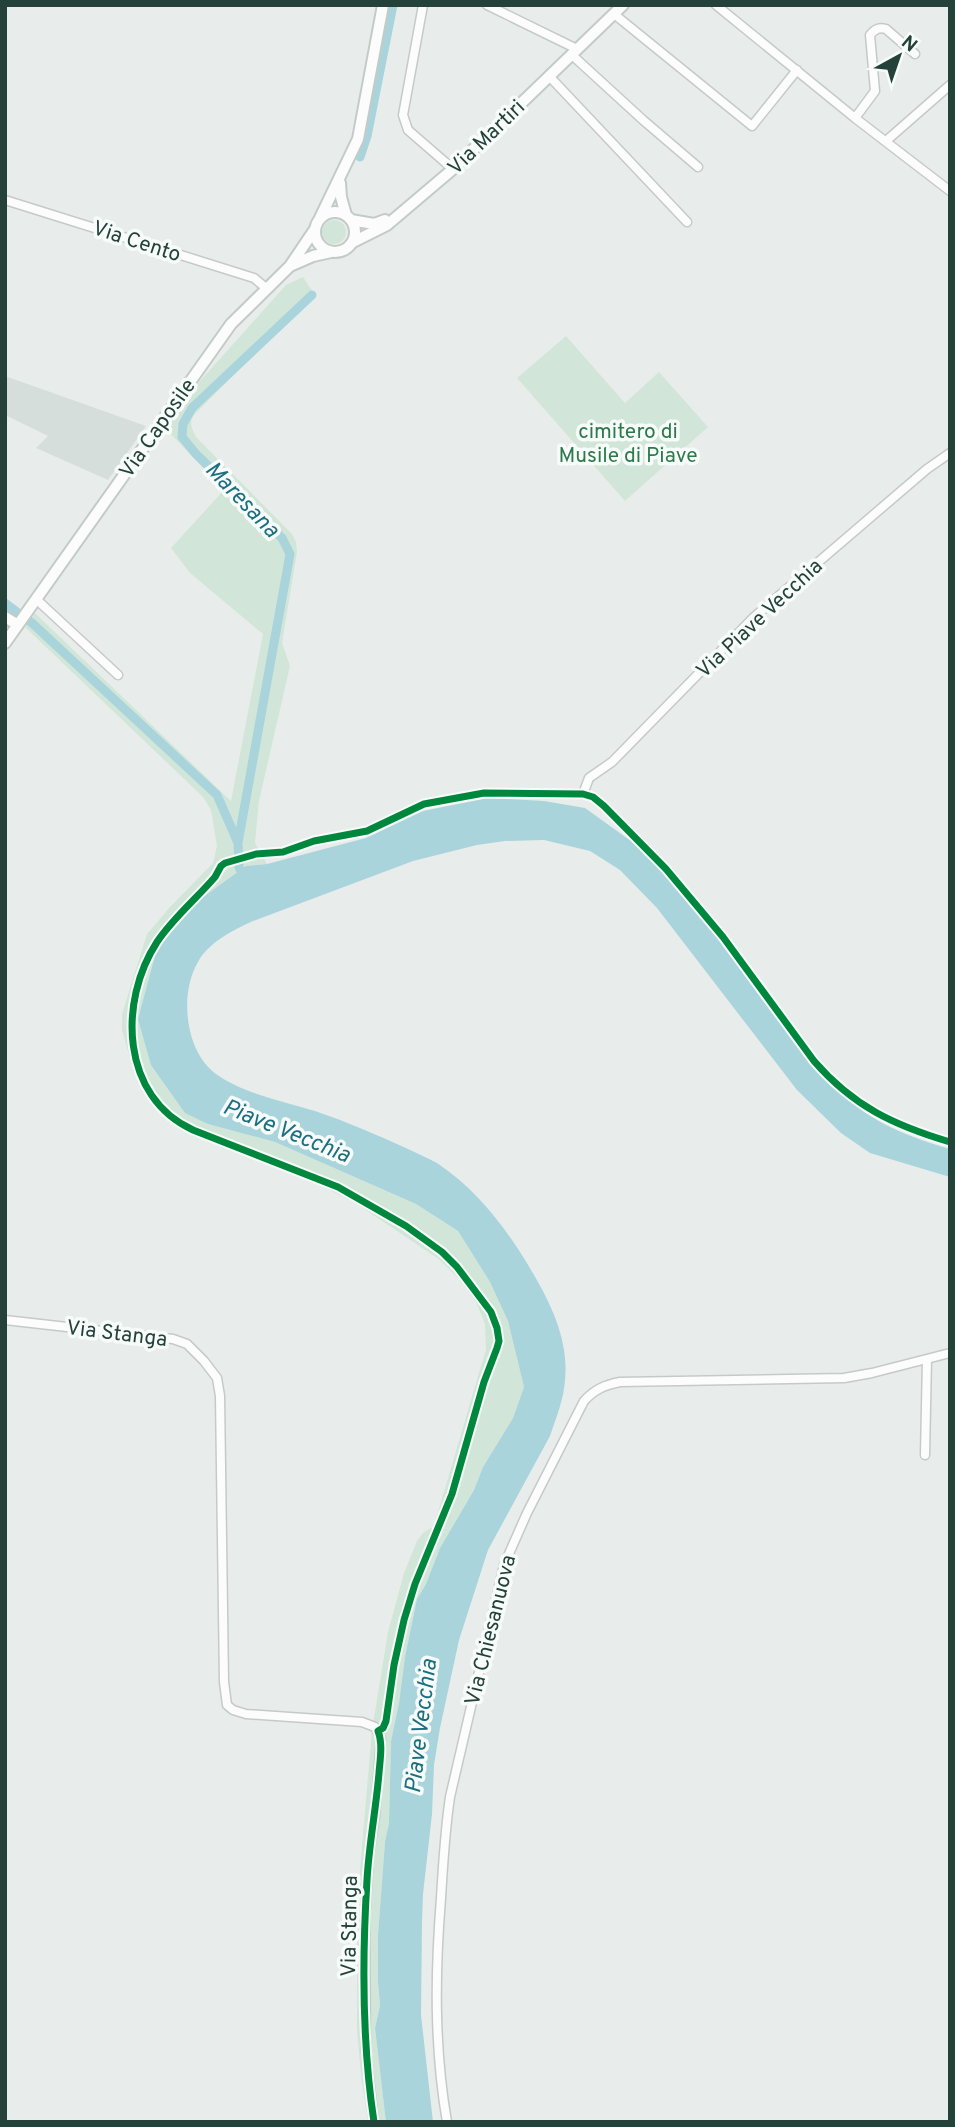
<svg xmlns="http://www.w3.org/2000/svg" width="955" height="2127" viewBox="0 0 955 2127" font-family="Overpass,sans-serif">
  <rect width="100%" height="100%" fill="#e8edeb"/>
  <path fill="#d6dedb" d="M 5,376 L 146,426 L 108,480 L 36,448 L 48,436 L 5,415 Z"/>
  <path fill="#d1e6d8" d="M322 232a12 12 0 1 1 24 0a12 12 0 1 1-24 0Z
    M 303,277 L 313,292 L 312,297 L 194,415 C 188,423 193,430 196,437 L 292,534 L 296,542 L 297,552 L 282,643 L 290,666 L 259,801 L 255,843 L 267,864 L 246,866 L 203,897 L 157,948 L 138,1019 L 208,1124 L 275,1142 L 416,1204 L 458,1231 L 490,1282 L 508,1321 L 524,1387 L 513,1418 L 483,1467 L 474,1490 L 440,1548 L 426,1584 L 417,1599 L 405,1657 L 399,1703 L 391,1741 L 389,1823 L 385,1842 L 378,1935 L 378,1982 L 380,2006 L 375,2028 L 386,2122 L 368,2122 L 361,2076 L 357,2030 L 357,1905 L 372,1730 L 388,1632 L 404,1573 L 417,1541 L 423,1533 L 434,1526 L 486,1349 L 485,1324 L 476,1302 L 459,1279 L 440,1260 L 357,1204 L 314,1182 L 222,1143 L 182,1131 L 169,1120 L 150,1099 L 134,1073 L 122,1030 L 122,1014 L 147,934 L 170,907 L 213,863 L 217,846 L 211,810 L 203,797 L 25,627 L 35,613 L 231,801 L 263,634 L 190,573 L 171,548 L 224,490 L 166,429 L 200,381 L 286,285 Z
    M 566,336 L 625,403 L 659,372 L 708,427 L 625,501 L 517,378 Z"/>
  <path fill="#a9d4db" d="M 488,798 L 544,801 L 585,808 L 642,849 L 718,936 L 824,1077 C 861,1117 898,1134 950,1149 L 950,1177 L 870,1153 L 841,1133 L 797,1090 L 657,908 L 620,870 L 590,851 L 544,840 L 505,841 L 477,845 L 413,861 L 253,921 C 233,930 209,942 198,962 C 179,994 185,1051 216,1074 C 244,1094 283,1101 315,1111 C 347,1122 378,1135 408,1149 C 418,1154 428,1158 437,1163 C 479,1191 509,1232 534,1275 C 552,1306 569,1342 565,1380 C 564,1399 556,1418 550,1436 L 488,1550 L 459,1640 L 440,1728 L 434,1765 L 432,1814 L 423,1894 L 422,1922 L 421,2015 L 433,2122 L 386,2122 L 375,2028 L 380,2006 L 378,1982 L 378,1935 L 385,1842 L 389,1823 L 391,1741 L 399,1703 L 405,1657 L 417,1599 L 426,1584 L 440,1548 L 474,1490 L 483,1467 L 513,1418 L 524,1387 L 508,1321 L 490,1282 L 458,1231 L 416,1204 L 275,1142 L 208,1124 L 185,1113 L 151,1065 L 138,1019 L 157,948 L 203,897 L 246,866 L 267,864 L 366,838 L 423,811 Z"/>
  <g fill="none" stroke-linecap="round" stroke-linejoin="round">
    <path stroke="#a9d4db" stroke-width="9" d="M 360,157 L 367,136 L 393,5
      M 5,603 L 32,623 L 217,795 L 238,843 L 239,867 L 245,881
      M 238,843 L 290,554 L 282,538 L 196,454 L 182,437 L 183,424 L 192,408 L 312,295"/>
    <g stroke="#c5cac8" stroke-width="11">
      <path id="street" d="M 423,5 L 403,115 L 408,130 L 453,169
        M 487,5 L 577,49
        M 716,5 L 855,118 L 950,191
        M 614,14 L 752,126 L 797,70
        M 572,55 L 643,120 L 698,167
        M 549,76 L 687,222
        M 855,118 L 875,91 L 870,35 C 875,29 879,27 886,29 L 915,54
        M 886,141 L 950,85
        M 5,200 L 254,278 L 266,288
        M 36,599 L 118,675
        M 583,794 L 589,778 L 612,762 L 753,618 L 927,469 L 950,453
        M 5,1320 L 173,1339 L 187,1344 L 204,1361 L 217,1378 L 220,1396 L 224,1682 L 227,1705 L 233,1710 L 246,1714 L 362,1722 L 375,1727 L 381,1738 L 375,1816 L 369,1855 L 365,1919 L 366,2051 L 374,2122
        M 925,1455 L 927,1359
        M 447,2122 C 434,2047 435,1973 441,1898 C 443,1864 445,1830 450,1797 L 504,1565 L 527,1513 L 584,1401 C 595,1389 605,1385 620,1382 L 844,1378 L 872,1373 L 950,1353"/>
    </g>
    <g stroke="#c3cbc8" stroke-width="14">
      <path id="secondary" d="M 340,183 L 341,197 L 346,215
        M315 232a20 20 0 1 1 40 0a20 20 0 1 1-40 0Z
        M 320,218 L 358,139 L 383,5
        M 351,220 L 374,224 L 385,220
        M 353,242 L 387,225 L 453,169 L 623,5
        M 290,266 L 313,256 L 331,252
        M 5,617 L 18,625
        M 5,643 L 231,324 L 290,266 L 315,229"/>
    </g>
    <use href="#street" stroke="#fcfcfc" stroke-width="8"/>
    <use href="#secondary" stroke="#fcfcfc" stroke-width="10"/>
    <g stroke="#f7fbf9" stroke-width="11">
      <path id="cycleway" d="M 374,2122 C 362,2043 362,1960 367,1880 C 369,1844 376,1809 379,1773 C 380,1760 383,1744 378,1731 L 383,1728 L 386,1721 L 394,1665 L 404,1620 L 415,1584 L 452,1494 L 484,1382 L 497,1348 L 499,1341 L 497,1328 L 491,1312 L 457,1267 L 442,1252 L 406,1226 L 338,1187 L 193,1130 C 121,1097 118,1002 157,942 C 173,918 196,899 215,877 L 221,866 L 225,863 L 256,854 L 283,852 L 314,841 L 367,831 L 424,804 L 484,793 L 583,794 L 593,797 L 604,806 L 666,869 L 723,937 L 814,1061 C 853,1106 893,1125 950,1142"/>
    </g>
    <use href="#cycleway" stroke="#00873e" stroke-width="7"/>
  </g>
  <g text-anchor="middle" stroke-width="7" stroke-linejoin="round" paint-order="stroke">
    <g font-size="21" fill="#24423a" stroke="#f7fbf9">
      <text transform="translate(486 137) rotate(-44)" y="7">Via Martiri</text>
      <text transform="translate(137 241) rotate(18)" y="7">Via Cento</text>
      <text transform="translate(157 428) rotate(-55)" y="7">Via Caposile</text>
      <text transform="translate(759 618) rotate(-43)" y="7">Via Piave Vecchia</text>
      <text transform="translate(117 1333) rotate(7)" y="7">Via Stanga</text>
      <text transform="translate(490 1630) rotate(-76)" y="7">Via Chiesanuova</text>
      <text transform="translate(349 1926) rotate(-89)" y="7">Via Stanga</text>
    </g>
    <g font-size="21" fill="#2d7a4b" stroke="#f7fbf9">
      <text x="628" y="438">cimitero di<tspan x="628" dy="24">Musile di Piave</tspan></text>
    </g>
    <g font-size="23" font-style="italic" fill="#1c6f80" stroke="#f7fbf9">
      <text transform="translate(243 499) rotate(46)" y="8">Maresana</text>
      <text transform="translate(287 1130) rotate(22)" y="8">Piave Vecchia</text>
      <text transform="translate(420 1726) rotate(-83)" y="8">Piave Vecchia</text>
    </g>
  </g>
  <rect width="955" height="2127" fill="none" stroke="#24423a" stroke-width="14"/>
  <g transform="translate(899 56) rotate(40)" stroke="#f7fbf9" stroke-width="5" paint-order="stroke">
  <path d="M0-5L12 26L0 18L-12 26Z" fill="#24423a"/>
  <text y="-10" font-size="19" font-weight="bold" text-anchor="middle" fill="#24423a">N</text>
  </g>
</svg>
